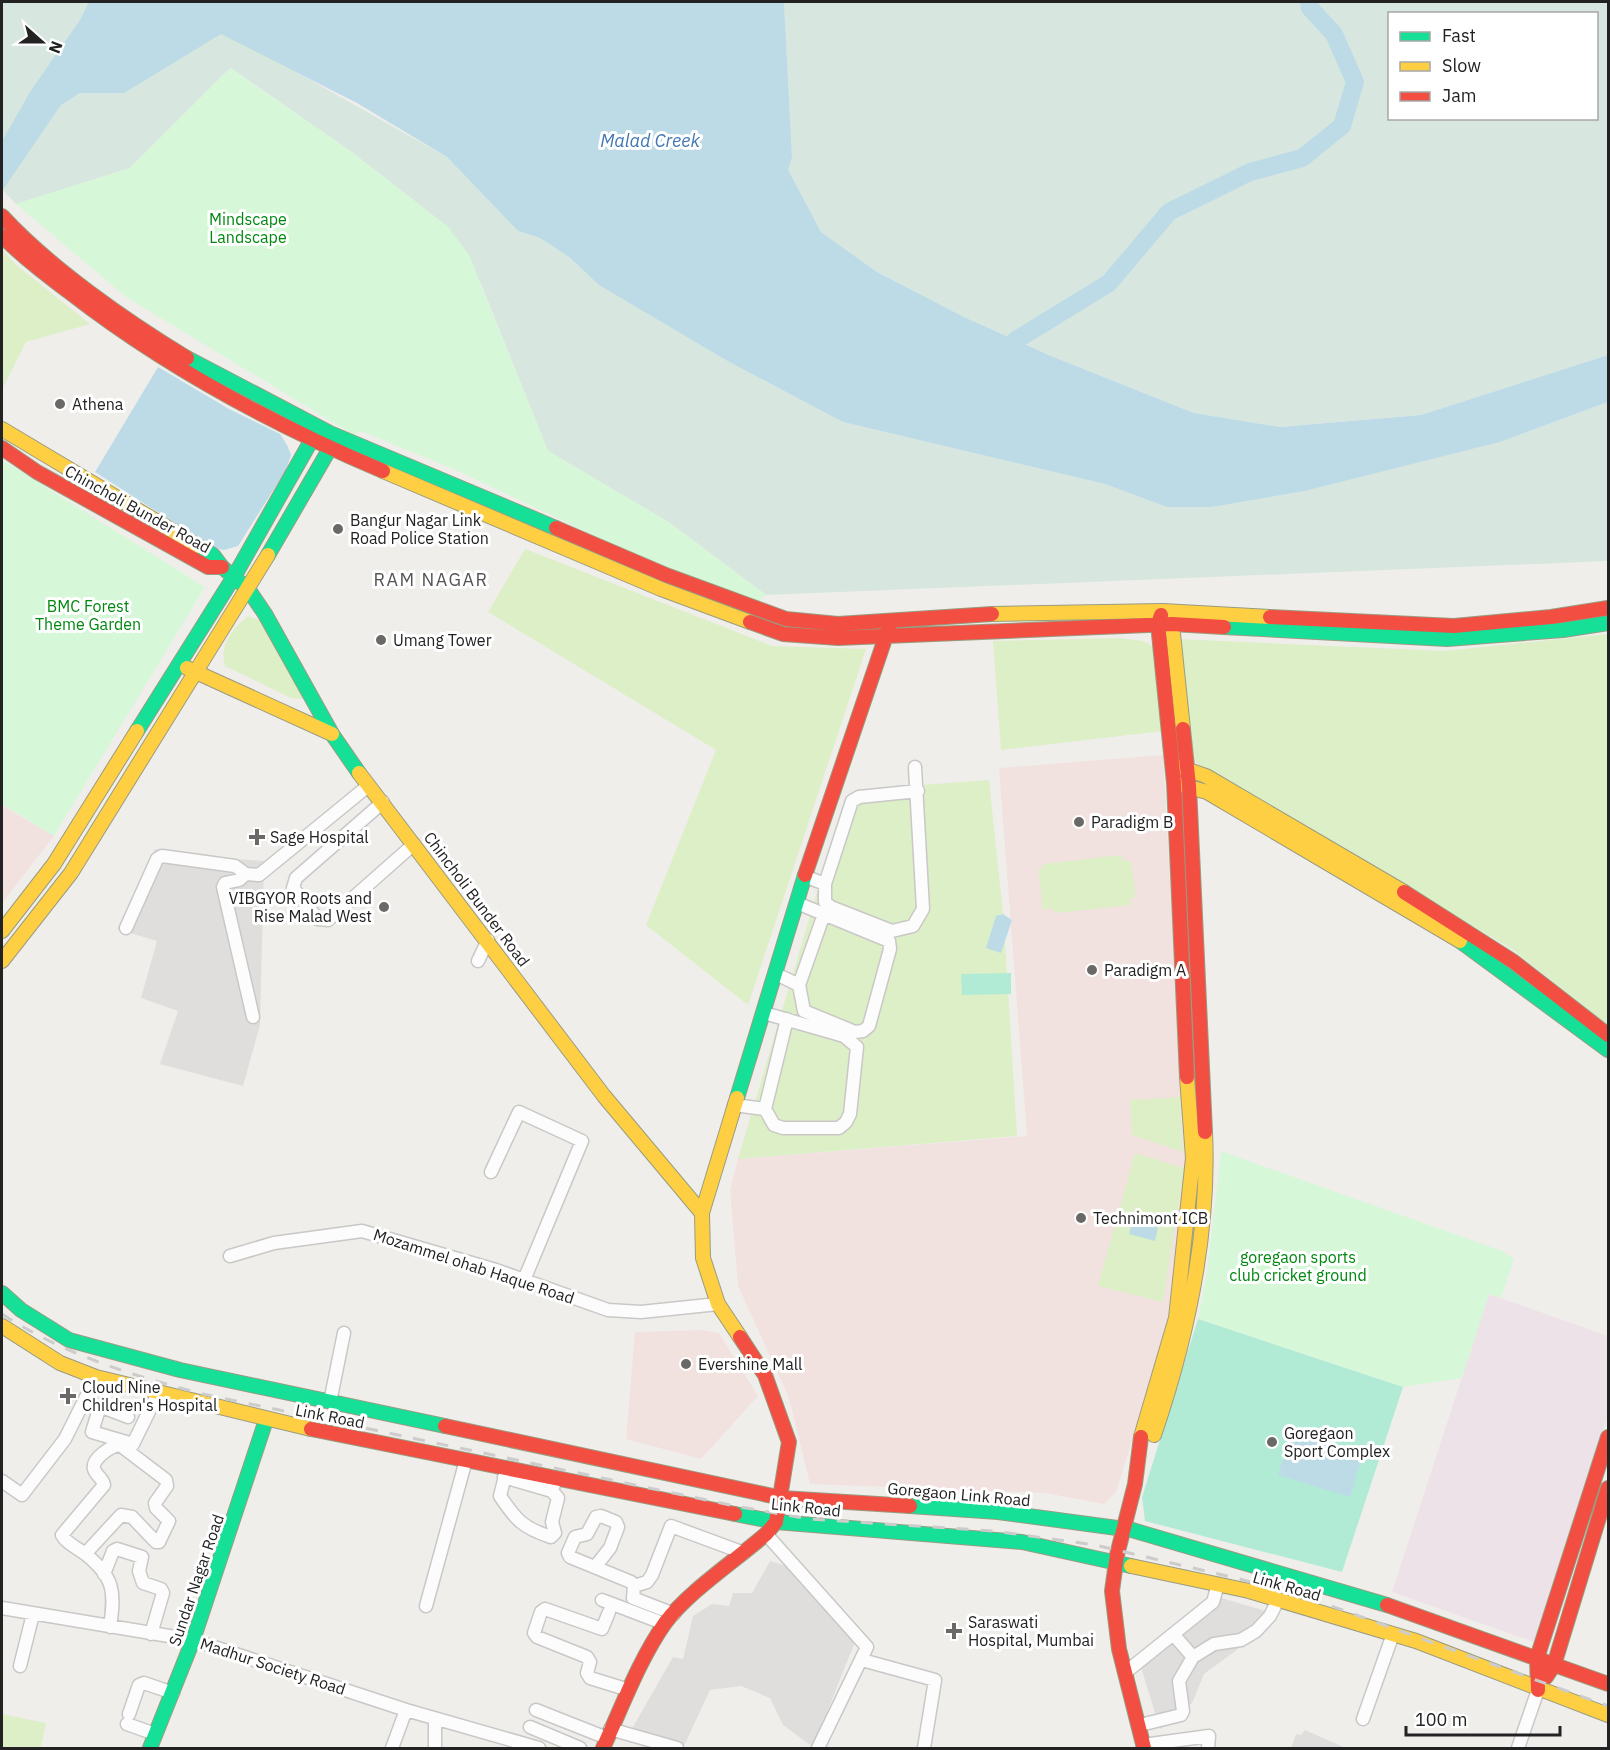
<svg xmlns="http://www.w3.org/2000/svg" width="1610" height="1750" viewBox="0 0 1610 1750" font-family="'IBM Plex Sans',sans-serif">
  <rect width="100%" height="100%" fill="#f0eeeb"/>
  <path fill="#dfdedc" d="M 155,849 L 218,858 L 264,861 L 260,1025 L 243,1086 L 160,1064 L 178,1011 L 141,998 L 157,941 L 117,929 Z
    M 770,1561 L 797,1569 L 857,1637 L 813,1747 L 783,1725 L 770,1698 L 741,1686 L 710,1690 L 683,1748 L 630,1732 L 673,1657 L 683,1659 L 693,1616 L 712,1604 L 729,1606 L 733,1593 L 752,1593 Z
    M 1211,1595 L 1273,1613 L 1261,1632 L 1204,1674 L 1193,1701 L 1182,1717 L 1160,1729 L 1140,1664 Z
    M 1305,1730 L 1346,1748 L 1291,1748 L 1296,1734 L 1301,1735 Z"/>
  <path fill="#f2e2df" d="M 1163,755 L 1186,1162 L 1169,1323 L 1116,1492 L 1104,1504 L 1045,1493 L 810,1484 L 789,1398 L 738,1286 L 730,1190 L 738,1159 L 1027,1136 L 999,768 Z
    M 2,805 L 54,836 L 2,903 Z
    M 702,1330 L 719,1333 L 758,1396 L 701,1459 L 626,1439 L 635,1332 Z"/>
  <path fill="#eee2e9" d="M 1489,1294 L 1608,1336 L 1608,1416 L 1534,1642 L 1392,1592 Z"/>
  <path fill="#dcefc7" d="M 2,249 L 15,264 L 90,324 L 26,342 L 2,390 Z
    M 525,549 L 772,646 L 866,649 L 748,1005 L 646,925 L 716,750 L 488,612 Z
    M 248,616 L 259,620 L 303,691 L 302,699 L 291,698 L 225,666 C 219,644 232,630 248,616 Z
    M 1608,634 L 1608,1025 L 1512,949 L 1193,761 L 1178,639 L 1445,651 Z
    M 1119,638 L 1143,641 L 1154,647 L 1163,731 L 1001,750 L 993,641 Z
    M 989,780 L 1004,924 L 1017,1136 L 738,1159 L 844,801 L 855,790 Z
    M 1122,855 L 1124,861 L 1131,861 L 1136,897 L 1130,899 L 1131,905 L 1055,913 L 1052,908 L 1043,910 L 1038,870 L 1043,869 L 1042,864 Z
    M 1180,1097 L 1183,1152 L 1132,1135 L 1130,1100 Z
    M 1135,1153 L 1184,1168 L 1163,1302 L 1098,1286 Z
    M 2,1714 L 46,1723 L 41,1748 L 2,1748 Z"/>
  <path fill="#d7e7df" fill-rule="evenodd" d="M 2,2 L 172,2 L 447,157 L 518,231 L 540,238 L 569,257 L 599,285 L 843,422 L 1105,484 L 1167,507 L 1212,507 L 1305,491 L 1500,442 L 1608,402 L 1608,561 L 766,595 L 670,523 L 548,451 L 482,286 L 448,227 L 353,153 L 231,68 L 130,168 L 16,204 L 2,189 Z
    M 784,2 L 1608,2 L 1608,355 L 1421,415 L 1280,427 L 1194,413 L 1051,356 L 964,317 L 877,272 L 821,232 L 787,170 L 792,157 ZM 1390,14 L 1596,14 L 1596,118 L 1390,118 Z"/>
  <path fill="#d7f7d9" d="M 230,68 L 353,153 L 448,227 L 469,255 L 548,451 L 670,523 L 766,595 L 756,604 L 606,541 L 460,472 L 361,431 L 354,435 L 126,297 L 16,204 L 130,168 Z
    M 2,460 L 205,587 L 54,836 L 2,804 Z
    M 1221,1151 L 1502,1251 L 1514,1259 L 1501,1298 L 1489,1294 L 1462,1378 L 1403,1387 L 1198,1319 L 1207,1272 Z"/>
  <path fill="#b2ebd5" d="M 1011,973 L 1011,994 L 962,995 L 961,974 Z
    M 1198,1319 L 1403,1387 L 1342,1572 L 1145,1521 L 1142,1497 Z"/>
  <path fill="#bcdbe6" d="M 89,2 L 784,2 L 792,157 L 788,170 L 821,232 L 877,272 L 964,317 L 1051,356 L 1194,413 L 1280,427 L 1421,415 L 1608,355 L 1608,402 L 1500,442 L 1305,491 L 1212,507 L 1167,507 L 1105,484 L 843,422 L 726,360 L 599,285 L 569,257 L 540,238 L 518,231 L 447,157 L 357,103 L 221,34 L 124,93 L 80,93 L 61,105 L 2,191 L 2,141 L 30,92 L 80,20 Z
    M 158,367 L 229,409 L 280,434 L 287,445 L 291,455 L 286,470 L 238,546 L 224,550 L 214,548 L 95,472 Z
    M 1003,914 L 1012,920 L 1001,953 L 986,948 L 996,916 Z
    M 1134,1217 L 1159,1223 L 1155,1241 L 1129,1234 Z
    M 1291,1434 L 1362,1456 L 1350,1497 L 1278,1475 Z"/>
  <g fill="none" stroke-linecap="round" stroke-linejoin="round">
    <path stroke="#bcdbe6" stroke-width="18" d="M 1016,340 L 1109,283 L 1169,212 L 1250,172 L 1302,158 L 1342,126 L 1355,82 L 1334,34 L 1310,8 L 1309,2"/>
    <g stroke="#c9c8c7" stroke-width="15">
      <path id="street" d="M 383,802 L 296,878 L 293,888 L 318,919 L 328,920 L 414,844
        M 246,874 L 239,880 L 225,883 L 223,887 L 253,1017
        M 804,876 L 825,884 L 825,902 L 831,907 L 892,931 L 913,926 L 923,909 L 915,767
        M 825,884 L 852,801 L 859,797 L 918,791
        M 126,928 L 157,859 L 162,856 L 235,866 L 246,874 L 259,875 L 368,786
        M 478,961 L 488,940
        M 776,974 L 799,985 L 804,1011 L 855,1032 L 863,1031 L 869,1026 L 890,949 L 889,941 L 797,903
        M 799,985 L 824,914
        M 734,1105 L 765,1109 L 774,1125 L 783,1128 L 839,1128 L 846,1122 L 850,1114 L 857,1047 L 844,1036 L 764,1013
        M 765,1109 L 787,1019
        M 491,1172 L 519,1112 L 582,1141 L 524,1280
        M 230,1256 L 274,1243 L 362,1231 L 496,1270 L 608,1310 L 641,1312 L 718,1304
        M 330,1402 L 344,1333
        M 94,1404 L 128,1417
        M 100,1406 L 92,1432 L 133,1444 L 158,1393
        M 507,1468 L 500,1496 C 516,1520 523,1528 551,1537 L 555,1533 L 552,1522 L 558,1498 L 552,1491 L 556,1478
        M 504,1477 L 552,1491
        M 2,1481 L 22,1495 L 65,1439 L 96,1377
        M 766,1534 L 867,1647 L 818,1748
        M 85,1554 L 121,1515 L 132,1517 L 156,1542 L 159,1542 L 169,1521 L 156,1508 L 155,1503 L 167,1486 L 166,1480 L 120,1445 C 112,1445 91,1459 94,1469 C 96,1476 103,1478 104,1485 L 62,1535 C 66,1543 76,1547 84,1553 C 115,1577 115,1592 110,1627
        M 595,1567 L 610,1548 L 618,1527 L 616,1522 L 601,1516 L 596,1517 L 587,1534 L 575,1537 L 568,1553 L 570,1557 L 631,1582 L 634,1586 L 633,1598 L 674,1614
        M 104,1574 L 113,1551 L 117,1549 L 142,1557 L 139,1571 L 143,1583 L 161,1589 L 163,1593 L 151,1634
        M 634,1586 L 647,1582 L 652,1575 L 671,1526 L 744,1553
        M 602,1600 L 665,1624
        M 426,1606 L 466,1460
        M 2,1608 L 193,1640 L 406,1710 L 539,1748
        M 609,1612 L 602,1629 L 545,1609 L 541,1612 L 534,1633 L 537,1637 L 587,1657 L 590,1662 L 587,1673 L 590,1678 L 629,1690
        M 1173,1634 L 1193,1657 L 1214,1644 L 1241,1640 L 1256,1631 L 1270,1616 L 1278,1600
        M 862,1660 L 935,1680 L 924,1748
        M 20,1666 L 33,1614
        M 1126,1672 L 1213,1602 L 1218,1584
        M 536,1710 L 607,1738
        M 129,1714 L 139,1685 L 144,1683 L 173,1693
        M 435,1719 L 435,1748
        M 1363,1719 L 1393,1634
        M 127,1724 L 155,1734
        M 1140,1725 L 1181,1715 L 1183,1711 L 1179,1681 L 1193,1657
        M 530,1727 L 580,1748
        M 610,1729 L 677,1748
        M 1143,1745 L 1209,1736 L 1208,1748
        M 392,1748 L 406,1710
        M 1518,1748 L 1538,1690"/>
    </g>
    <g stroke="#999c81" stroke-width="16">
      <path id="fast" d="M 187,358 L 330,433 L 556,528
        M 198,546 L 213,555 L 222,567 L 248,589 L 265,614 L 332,734 L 359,773
        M 268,555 L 329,450 L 330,438
        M 1224,627 L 1447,639 L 1563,630 L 1608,623
        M 137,731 L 235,575 L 311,441 L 322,437
        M 1460,941 L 1608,1050
        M 737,1098 L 805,875
        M 2,1293 L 21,1310 L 69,1340 L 180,1370 L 445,1426
        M 910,1506 L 998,1512 L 1132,1530 L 1387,1605
        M 735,1514 L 776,1522 L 1022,1542 L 1131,1566
        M 150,1748 L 193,1640 L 266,1420"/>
    </g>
    <g stroke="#999c81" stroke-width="16">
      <path id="slow" d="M 2,429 L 198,546
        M 383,471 L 661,589 L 750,622
        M 992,614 L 1163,611 L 1270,617
        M 1166,615 L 1172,624 L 1183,729
        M 187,668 L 332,734
        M 1177,766 L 1206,776 L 1404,892
        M 359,773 L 604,1096 L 702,1213
        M 1178,784 L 1207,792 L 1460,941
        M 2,931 L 54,864 L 137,731
        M 2,961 L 71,873 L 268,555
        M 737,1098 L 702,1213 L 703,1258 L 718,1304 L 740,1337
        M 2,1326 L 60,1363 L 96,1377 L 311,1429
        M 1154,1435 C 1187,1338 1210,1235 1205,1132
        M 1141,1437 L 1176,1318 L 1193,1158 L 1187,1077
        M 1131,1566 L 1249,1591 L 1416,1641 L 1608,1715"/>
    </g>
    <g stroke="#999c81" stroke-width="16">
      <path id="jam" d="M 2,216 C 50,268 126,321 187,358
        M 2,236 C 22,256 45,274 68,291 C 164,366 272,424 383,471
        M 2,448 L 37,472 L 208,567 L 222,567
        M 556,528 L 666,575 L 786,619 L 838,624 L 992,614
        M 1161,615 L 1158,624 L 1174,783 L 1187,1077
        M 1270,617 L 1454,626 L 1551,617 L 1608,608
        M 750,622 L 783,634 L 838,638 L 1172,624 L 1224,627
        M 1183,729 L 1189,786 L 1205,1132
        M 805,875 L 890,624
        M 1404,892 L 1514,962 L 1608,1035
        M 445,1426 L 782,1498 L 910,1506
        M 311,1429 L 735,1514
        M 1141,1437 L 1135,1484 L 1117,1555 L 1112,1591 L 1119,1649 L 1144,1748
        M 1387,1605 L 1608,1684
        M 1546,1677 L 1554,1665 L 1608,1488
        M 1538,1690 L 1537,1658 L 1608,1437
        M 603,1748 C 622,1707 639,1660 665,1623 C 688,1592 736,1560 766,1534 L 776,1522 L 789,1442 L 765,1375 L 740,1337"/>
    </g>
    <use href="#street" stroke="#fdfcfc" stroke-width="12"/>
    <use href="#fast" stroke="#16e098" stroke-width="14"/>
    <use href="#slow" stroke="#ffcf43" stroke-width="14"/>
    <use href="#jam" stroke="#f24e42" stroke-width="14"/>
    <path stroke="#ccc" stroke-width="3" stroke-dasharray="12 12" stroke-linecap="butt" d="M 2,1314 C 63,1354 133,1376 203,1394 L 735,1506 L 809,1519 L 994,1531 L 1095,1545 L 1240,1579 L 1323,1603 L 1608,1706"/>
  </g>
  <g fill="#6a6968" stroke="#fff" stroke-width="2">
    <circle cx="60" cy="404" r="6"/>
    <circle cx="338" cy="529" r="6"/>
    <circle cx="381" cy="640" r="6"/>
    <circle cx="1079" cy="822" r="6"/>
    <path d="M254 828h6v6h6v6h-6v6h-6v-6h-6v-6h6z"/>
    <circle cx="384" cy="907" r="6"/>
    <circle cx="1092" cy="970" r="6"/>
    <circle cx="1081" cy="1218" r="6"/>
    <circle cx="686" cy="1364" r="6"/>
    <path d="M65 1387h6v6h6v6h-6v6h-6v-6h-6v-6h6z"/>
    <circle cx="1272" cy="1442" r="6"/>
    <path d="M951 1622h6v6h6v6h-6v6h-6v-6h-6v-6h6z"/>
  </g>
  <g text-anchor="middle" stroke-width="6" stroke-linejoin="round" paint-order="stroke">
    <g font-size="16" fill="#028811" stroke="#fff">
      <text x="248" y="225">Mindscape<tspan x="248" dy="18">Landscape</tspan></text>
      <text x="88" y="612">BMC Forest<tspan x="88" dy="18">Theme Garden</tspan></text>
      <text x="1298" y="1263">goregaon sports<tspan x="1298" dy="18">club cricket ground</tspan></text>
    </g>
    <g font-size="16" fill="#222" stroke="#fff" text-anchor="start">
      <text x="72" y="410">Athena</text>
      <text x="350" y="526">Bangur Nagar Link<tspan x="350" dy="18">Road Police Station</tspan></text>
      <text x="393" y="646">Umang Tower</text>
      <text x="1091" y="828">Paradigm B</text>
      <text x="270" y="843">Sage Hospital</text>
      <text x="372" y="904" text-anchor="end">VIBGYOR Roots and<tspan x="372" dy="18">Rise Malad West</tspan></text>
      <text x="1104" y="976">Paradigm A</text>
      <text x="1093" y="1224">Technimont ICB</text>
      <text x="698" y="1370">Evershine Mall</text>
      <text x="82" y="1393">Cloud Nine<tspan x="82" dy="18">Children's Hospital</tspan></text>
      <text x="1284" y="1439">Goregaon<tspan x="1284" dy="18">Sport Complex</tspan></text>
      <text x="968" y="1628">Saraswati<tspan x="968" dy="18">Hospital, Mumbai</tspan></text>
    </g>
    <g font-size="16" fill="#222" stroke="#fff">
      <text transform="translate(138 509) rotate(29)" y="6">Chincholi Bunder Road</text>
      <text transform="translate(477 899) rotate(53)" y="6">Chincholi Bunder Road</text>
      <text transform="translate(474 1266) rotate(18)" y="6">Mozammel ohab Haque Road</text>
      <text transform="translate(330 1416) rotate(11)" y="6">Link Road</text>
      <text transform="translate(959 1494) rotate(5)" y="6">Goregaon Link Road</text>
      <text transform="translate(806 1507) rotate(6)" y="6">Link Road</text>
      <text transform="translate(196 1580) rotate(-71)" y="6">Sundar Nagar Road</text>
      <text transform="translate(1287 1586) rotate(16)" y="6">Link Road</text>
      <text transform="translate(273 1666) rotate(18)" y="6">Madhur Society Road</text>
    </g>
    <g font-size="18" font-style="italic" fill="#4177b3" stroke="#fff">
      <text x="650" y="147">Malad Creek</text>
    </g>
    <g font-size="18" letter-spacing="1.5" fill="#555" stroke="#fff">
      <text x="431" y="586">RAM NAGAR</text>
    </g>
  </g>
  <rect width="1610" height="1750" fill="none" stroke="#222222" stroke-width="6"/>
  <rect x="1388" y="12" width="210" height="108" fill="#ffffff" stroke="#a7a7a7" stroke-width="1.5"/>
  <rect x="1400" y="32" width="30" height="9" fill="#16e098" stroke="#a7a7a7" stroke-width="1.5"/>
  <text x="1442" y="42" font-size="18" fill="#222222">Fast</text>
  <rect x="1400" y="62" width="30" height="9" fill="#ffcf43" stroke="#a7a7a7" stroke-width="1.5"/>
  <text x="1442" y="72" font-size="18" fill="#222222">Slow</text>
  <rect x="1400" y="92" width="30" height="9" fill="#f24e42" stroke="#a7a7a7" stroke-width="1.5"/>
  <text x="1442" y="102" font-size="18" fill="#222222">Jam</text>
  <g transform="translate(42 42) rotate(111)" stroke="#ffffff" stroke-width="4.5" paint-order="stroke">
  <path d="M0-4.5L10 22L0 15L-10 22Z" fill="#222222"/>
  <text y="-9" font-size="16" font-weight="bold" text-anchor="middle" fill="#222222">N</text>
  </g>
  <path d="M1406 1726v9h154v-9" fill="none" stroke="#222222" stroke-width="3"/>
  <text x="1415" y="1726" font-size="18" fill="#222222" stroke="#ffffff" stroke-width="4.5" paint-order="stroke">100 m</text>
</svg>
